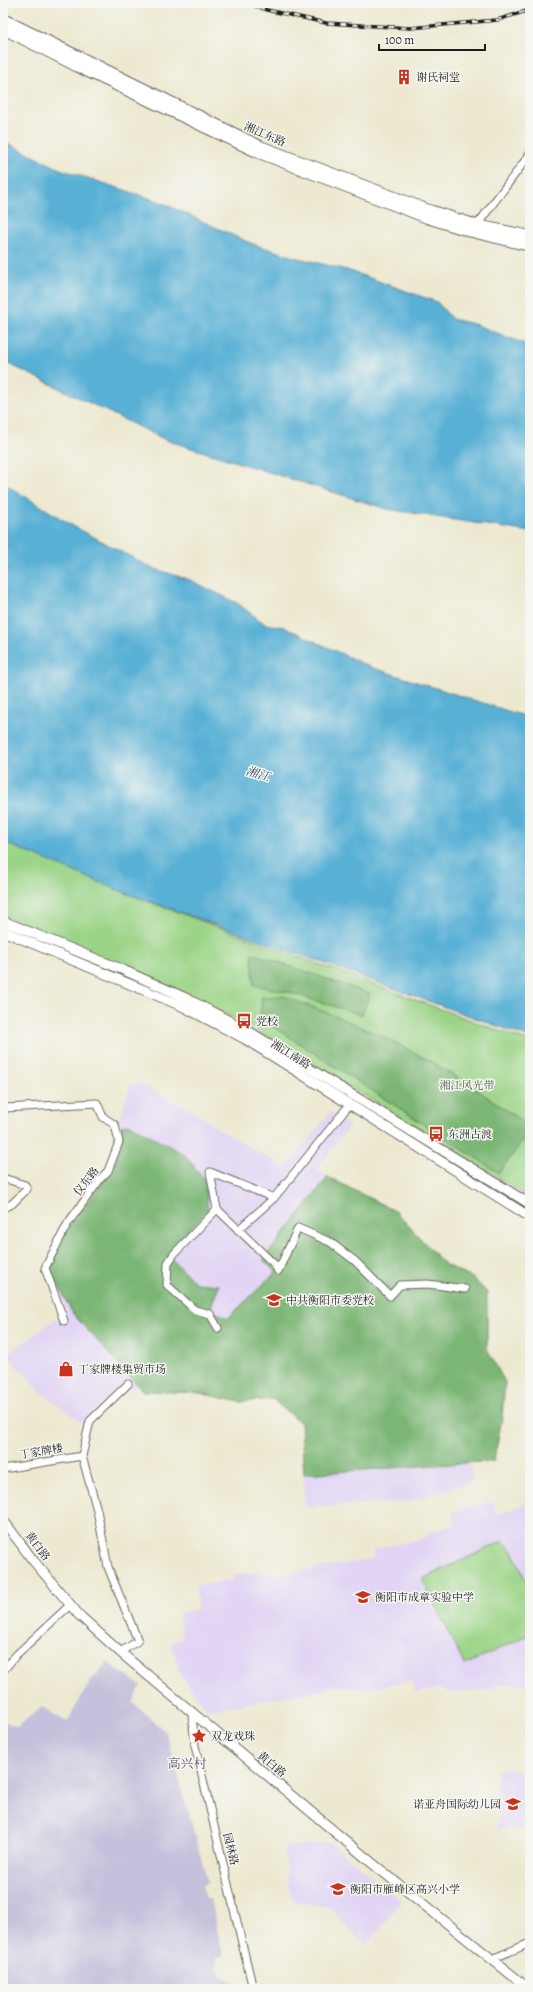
<svg xmlns="http://www.w3.org/2000/svg" width="533" height="1992" viewBox="0 0 533 1992" font-family="Alegreya,'Noto Serif SC',serif">
  <rect width="100%" height="100%" fill="#f6f6f2"/>
  <filter id="ink" filterUnits="userSpaceOnUse"><feTurbulence type="fractalNoise" baseFrequency=".025" numOctaves="2"/><feDisplacementMap in="SourceGraphic" scale="8" xChannelSelector="R" yChannelSelector="G"/><feConvolveMatrix kernelMatrix="1 2 1 2 8 2 1 2 1" color-interpolation-filters="sRGB"/></filter>
  <filter id="wash" filterUnits="userSpaceOnUse"><feTurbulence type="fractalNoise" baseFrequency=".012" numOctaves="4" result="noise"/><feDisplacementMap in="SourceGraphic" scale="16" xChannelSelector="R" yChannelSelector="G"/><feGaussianBlur stdDeviation="0.9" result="paint"/><feColorMatrix in="noise" values="0 0 0 0 0 0 0 0 0 0 0 0 0 0 0 0 0 1.4 0 .05"/><feComposite in="paint" operator="in"/></filter>
  <g filter="url(#wash)">
    <rect width="100%" height="100%" fill="#ede9d1"/>
    <path fill="#e1d4f4" d="M 139,1083 L 198,1114 L 215,1127 L 286,1168 L 330,1112 L 350,1125 L 316,1171 L 395,1211 L 444,1264 L 474,1279 L 487,1292 L 487,1349 L 505,1382 L 502,1417 L 494,1461 L 471,1463 L 472,1482 L 407,1502 L 305,1507 L 301,1423 L 272,1399 L 240,1402 L 199,1393 L 143,1391 L 137,1385 L 133,1390 L 125,1381 L 92,1412 L 85,1420 L 84,1424 L 41,1392 L 7,1355 L 67,1310 L 50,1275 L 48,1265 L 103,1179 L 114,1169 L 122,1144 L 119,1121 L 130,1086 Z
      M 493,1501 L 497,1515 L 525,1504 L 530,1514 L 530,1684 L 495,1684 L 495,1689 L 452,1693 L 440,1689 L 415,1692 L 412,1681 L 368,1688 L 328,1686 L 325,1690 L 211,1709 L 208,1711 L 177,1670 L 179,1668 L 171,1643 L 182,1638 L 179,1613 L 198,1609 L 195,1586 L 234,1580 L 233,1575 L 259,1572 L 283,1574 L 374,1559 L 373,1549 L 423,1539 L 427,1536 L 429,1533 L 455,1524 L 453,1511 Z
      M 507,1769 L 516,1771 L 530,1780 L 530,1829 L 498,1829 L 496,1770 Z
      M 331,1843 L 401,1901 L 366,1946 L 329,1907 L 292,1901 L 287,1878 L 284,1846 Z"/>
    <path fill="#c5c0db" d="M 107,1662 L 141,1686 L 133,1703 L 166,1732 L 208,1883 L 202,1885 L 206,1899 L 211,1899 L 223,1956 L 216,1958 L 220,1975 L 247,1989 L 3,1989 L 3,1721 L 17,1727 L 42,1707 L 67,1722 L 90,1682 Z"/>
    <path fill="#9bd487" stroke="#5c7852" d="M 3,841 L 123,892 L 530,1042 L 530,1198 L 427,1133 L 236,1019 L 3,915 Z
      M 503,1541 L 511,1549 L 530,1589 L 528,1590 L 530,1595 L 530,1634 L 465,1665 L 422,1579 Z"/>
    <path fill="#7cb674" stroke="#4c6948" d="M 252,953 L 370,994 L 362,1015 L 288,992 L 254,985 Z
      M 283,996 C 329,1013 375,1031 417,1054 C 457,1075 494,1101 530,1127 L 530,1131 L 499,1173 L 260,1018 L 262,997 Z
      M 130,1124 L 185,1155 L 205,1180 L 208,1210 L 191,1228 L 168,1255 L 196,1283 L 219,1285 L 210,1310 L 228,1318 L 276,1272 L 263,1260 L 328,1177 L 395,1211 L 444,1264 L 474,1279 L 487,1292 L 487,1349 L 505,1382 L 502,1417 L 494,1461 L 304,1474 L 301,1423 L 272,1399 L 240,1402 L 199,1393 L 143,1391 L 73,1314 L 48,1265 C 56,1251 62,1235 72,1222 C 97,1186 121,1173 122,1125 Z"/>
    <path fill="#58b0d5" stroke="#3a6678" d="M 3,141 L 60,169 L 158,201 L 250,243 L 294,257 L 347,270 L 437,302 L 452,319 L 477,325 L 530,346 L 530,532 L 387,509 L 166,440 L 3,361 Z
      M 3,483 L 75,527 L 152,568 L 190,580 L 237,603 L 265,624 L 284,627 L 370,667 L 530,718 L 530,1038 L 296,953 L 123,892 L 3,842 Z"/>
  </g>
  <g filter="url(#ink)">
    <g fill="none" stroke-linecap="round" stroke-linejoin="round">
      <g stroke="#65645b" stroke-width="9">
        <path id="minor" d="M 477,225 L 530,154
          M 3,1113 L 5,1108 L 97,1103 L 103,1117 L 115,1125 L 119,1142 L 108,1171 L 101,1178 L 68,1223 L 45,1268 L 64,1321
          M 3,1178 L 25,1185 L 27,1189 L 12,1204 L 3,1208
          M 217,1209 L 210,1172 L 274,1198
          M 238,1230 L 274,1198 L 350,1104
          M 278,1271 L 298,1228 L 330,1242 L 355,1261 L 390,1296 L 400,1285 L 428,1284 L 465,1289
          M 218,1328 L 210,1314 L 195,1310 L 167,1285 L 168,1263 L 174,1254 L 217,1209 L 274,1264 L 278,1271
          M 3,1469 L 82,1456
          M 120,1652 L 138,1641 L 108,1567 L 97,1510 L 82,1456 L 90,1421 L 128,1384
          M 3,1671 L 16,1655 L 70,1605
          M 192,1714 L 195,1746 L 253,1989
          M 492,1959 L 530,1943"/>
      </g>
      <g stroke="#65645b" stroke-width="11">
        <path id="secondary" d="M 3,921 L 121,969 L 186,998 L 250,1032 L 530,1204
          M 3,931 L 182,1006 L 245,1039 L 530,1217
          M 3,1520 L 32,1559 L 79,1615 L 120,1652 L 372,1863 L 529,1989"/>
      </g>
      <g stroke="#65645b" stroke-width="12">
        <path id="primary" d="M 3,19 L 260,146 L 429,210 L 477,225 L 530,236
          M 3,29 L 84,70 L 259,153 L 427,218 L 472,232 L 530,246"/>
      </g>
      <use href="#minor" stroke="#fff" stroke-width="7"/>
      <use href="#secondary" stroke="#fff" stroke-width="9"/>
      <use href="#primary" stroke="#fff" stroke-width="10"/>
      <g stroke="#1c1c1c" stroke-width="3.5">
        <path id="rail" d="M 247,3 L 267,10 L 326,23 L 410,28 L 497,20 L 530,10"/>
      </g>
      <use href="#rail" stroke="#f6f6f2" stroke-width="2" stroke-dasharray="6" stroke-linecap="butt"/>
    </g>
  </g>
  <defs>
    <g id="building-bare" transform="scale(1.2)"><path d="M-4-6H4V6H1V3H-1V6H-4ZM-2.5-4.3h1.7v1.8h-1.7ZM.8-4.3h1.7v1.8H.8ZM-2.5-1h1.7V.8h-1.7ZM.8-1h1.7V.8H.8Z" fill="#c8321e" stroke="#f6f6f2" stroke-width="2.5" paint-order="stroke"/></g>
    <g id="bus-bare" transform="scale(1.2)"><path d="M-5-6H5V4H4V6H2V4H-2V6H-4V4H-5ZM-3.5-4V0h7V-4ZM-3.5 1.2v1.5H-2V1.2ZM2 1.2v1.5H3.5V1.2Z" fill="#c8321e" stroke="#f6f6f2" stroke-width="2.5" paint-order="stroke"/></g>
    <g id="school-bare" transform="scale(1.2)"><path d="M0-5L7-2L0 1L-7-2ZM-4 1L0 2.5L4 1V4Q0 6-4 4Z" fill="#c8321e" stroke="#f6f6f2" stroke-width="2.5" paint-order="stroke"/></g>
    <g id="shop-bare" transform="scale(1.2)"><path d="M-5-2.5h2.3a2.7 3.5 0 0 1 5.4 0H5L5.5 6h-11ZM-1.5-2.5h3a1.5 2.3 0 0 0-3 0Z" fill="#c8321e" stroke="#f6f6f2" stroke-width="2.5" paint-order="stroke"/></g>
    <g id="sight-bare" transform="scale(1.2)"><path d="M0-6L1.8-2.2L6-1.7L2.9 1.2L3.7 5.4L0 3.3L-3.7 5.4L-2.9 1.2L-6-1.7L-1.8-2.2Z" fill="#c8321e" stroke="#f6f6f2" stroke-width="2.5" paint-order="stroke"/></g>
  </defs>
  <g fill-rule="evenodd">
    <use href="#building-bare" x="404" y="77"/>
    <use href="#bus-bare" x="244" y="1021"/>
    <use href="#bus-bare" x="436" y="1134"/>
    <use href="#school-bare" x="274" y="1300"/>
    <use href="#shop-bare" x="66" y="1369"/>
    <use href="#school-bare" x="363" y="1597"/>
    <use href="#sight-bare" x="199" y="1736"/>
    <use href="#school-bare" x="513" y="1804"/>
    <use href="#school-bare" x="338" y="1889"/>
  </g>
  <g text-anchor="middle" stroke-width="3" stroke-linejoin="round" paint-order="stroke">
    <g font-size="11" fill="#1c1c1c" stroke="#f6f6f2" text-anchor="start">
      <text x="416" y="81">谢氏祠堂</text>
      <text x="256" y="1025">党校</text>
      <text x="448" y="1138">东洲古渡</text>
      <text x="286" y="1304">中共衡阳市委党校</text>
      <text x="78" y="1373">丁家牌楼集贸市场</text>
      <text x="375" y="1601">衡阳市成章实验中学</text>
      <text x="211" y="1740">双龙戏珠</text>
      <text x="501" y="1808" text-anchor="end">诺亚舟国际幼儿园</text>
      <text x="350" y="1893">衡阳市雁峰区高兴小学</text>
    </g>
    <g font-size="11" fill="#1c1c1c" stroke="#f6f6f2">
      <text transform="translate(265 134) rotate(23)" y="4">湘江东路</text>
      <text transform="translate(291 1054) rotate(32)" y="4">湘江南路</text>
      <text transform="translate(86 1181) rotate(-52)" y="4">仪东路</text>
      <text transform="translate(41 1451) rotate(-9)" y="4">丁家牌楼</text>
      <text transform="translate(38 1546) rotate(53)" y="4">黄白路</text>
      <text transform="translate(272 1764) rotate(40)" y="4">黄白路</text>
      <text transform="translate(231 1849) rotate(76)" y="4">园林路</text>
    </g>
    <g font-size="11" fill="#485c41" stroke="#f6f6f2">
      <text x="467" y="1089">湘江风光带</text>
    </g>
    <g font-size="12" font-style="italic" fill="#345766" stroke="#f6f6f2">
      <text transform="translate(258 774) rotate(17)" y="4">湘江</text>
    </g>
    <g font-size="13" fill="#605063" stroke="#f6f6f2">
      <text x="187" y="1768">高兴村</text>
    </g>
  </g>
  <rect width="533" height="1992" fill="none" stroke="#f6f6f2" stroke-width="16"/>
  <path d="M379 44v6h106v-6" fill="none" stroke="#1c1c1c" stroke-width="2"/>
  <text x="385" y="44" font-size="12" fill="#1c1c1c" stroke="#f6f6f2" stroke-width="3" paint-order="stroke">100 m</text>
</svg>
